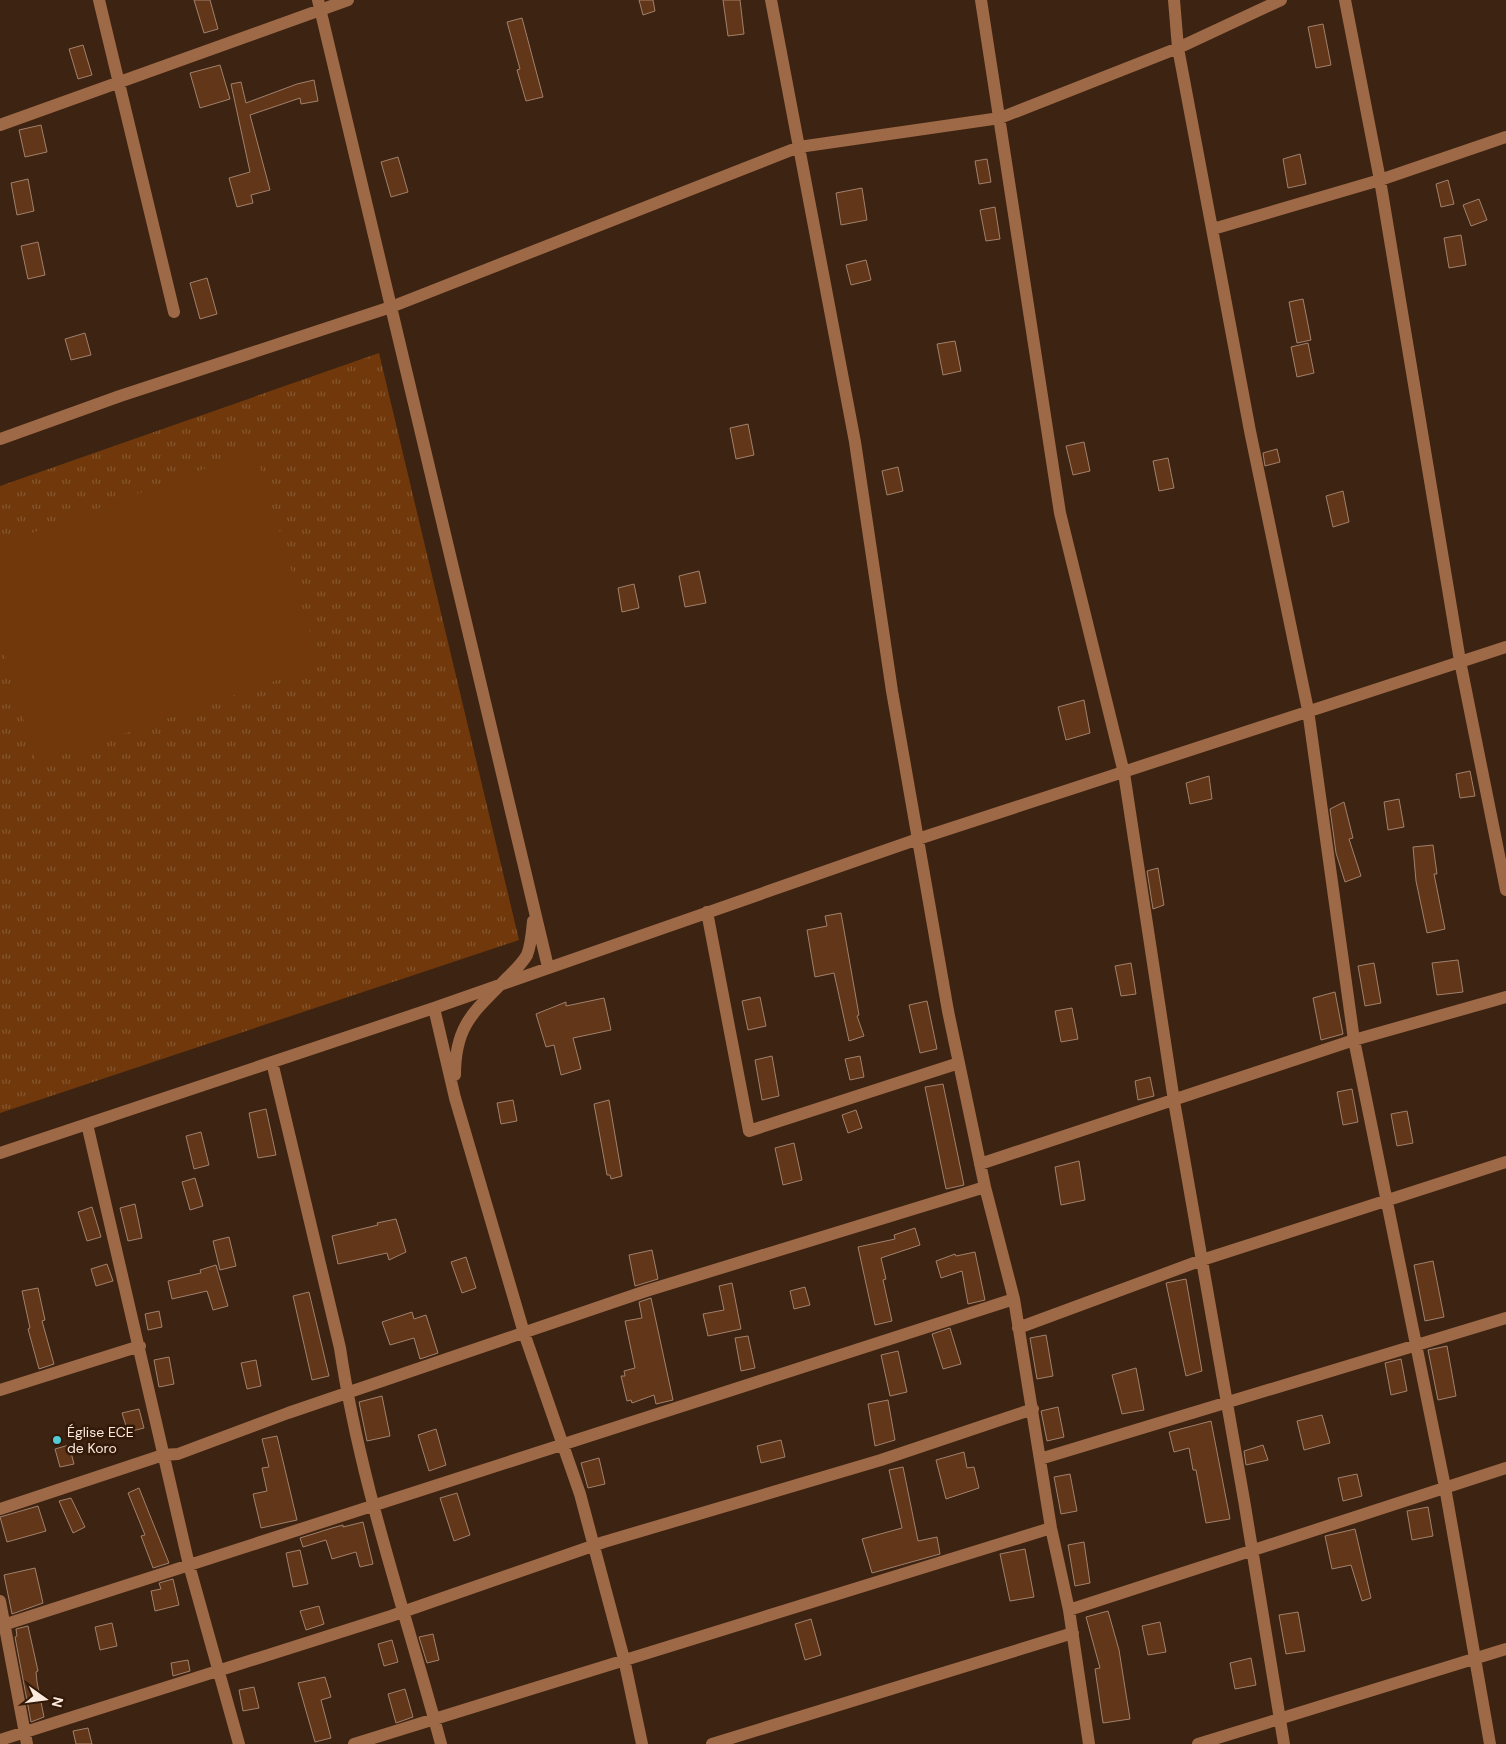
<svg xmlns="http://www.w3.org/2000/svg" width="1506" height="1744" viewBox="0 0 1506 1744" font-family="'DM Sans',sans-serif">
  <defs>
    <pattern id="park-tufts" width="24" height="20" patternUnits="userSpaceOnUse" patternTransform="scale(1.25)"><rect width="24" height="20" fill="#71390b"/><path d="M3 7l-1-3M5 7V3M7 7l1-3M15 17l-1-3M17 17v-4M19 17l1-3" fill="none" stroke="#86562e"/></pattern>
  </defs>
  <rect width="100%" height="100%" fill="#3d2311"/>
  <path fill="url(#park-tufts)" d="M 379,353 L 519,940 L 0,1113 L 0,486 Z"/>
  <path fill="#71390b" d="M 255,450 L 320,665 L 37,764 L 0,638 L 0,545 Z"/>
  <path fill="#623719" stroke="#a1806c" d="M 194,0 L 210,0 L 218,29 L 204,33 Z
    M 639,0 L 653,0 L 655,11 L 643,15 Z
    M 723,0 L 740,0 L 744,34 L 728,36 Z
    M 522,18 L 543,97 L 526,101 L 517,70 L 520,69 L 507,22 Z
    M 1323,24 L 1331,65 L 1316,68 L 1308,27 Z
    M 83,45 L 92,75 L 78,79 L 69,49 Z
    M 220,65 L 230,99 L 200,108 L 190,73 Z
    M 314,80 L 318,101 L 301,104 L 300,98 L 250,115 L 270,190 L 251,195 L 253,203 L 237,207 L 229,178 L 250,172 L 231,84 L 241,82 L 246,103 L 297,84 Z
    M 41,125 L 47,152 L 25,157 L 19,130 Z
    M 1300,154 L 1306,184 L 1288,188 L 1283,159 Z
    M 398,157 L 408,192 L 391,197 L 381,162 Z
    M 987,159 L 991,182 L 979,184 L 975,161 Z
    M 28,179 L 34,211 L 17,215 L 11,183 Z
    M 1448,180 L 1454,204 L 1441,207 L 1436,184 Z
    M 862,188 L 867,220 L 841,225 L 836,193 Z
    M 1479,199 L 1487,220 L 1471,226 L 1463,205 Z
    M 995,207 L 1000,239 L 986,241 L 980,210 Z
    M 1461,235 L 1466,265 L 1449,268 L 1444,238 Z
    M 38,242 L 45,275 L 28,279 L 21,246 Z
    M 866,260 L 871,280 L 851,285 L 846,265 Z
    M 207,278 L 217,314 L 200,319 L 190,283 Z
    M 1303,299 L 1311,340 L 1297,343 L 1289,302 Z
    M 85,333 L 91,355 L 71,360 L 65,339 Z
    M 955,341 L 961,371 L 943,375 L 937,344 Z
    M 1308,343 L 1314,373 L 1297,377 L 1291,347 Z
    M 748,424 L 754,455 L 736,459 L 730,428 Z
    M 1084,442 L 1090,471 L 1073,475 L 1066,446 Z
    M 1277,449 L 1280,462 L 1265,466 L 1263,453 Z
    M 1168,458 L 1174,488 L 1159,491 L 1153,461 Z
    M 898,467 L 903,491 L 887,495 L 882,471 Z
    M 1343,491 L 1349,522 L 1333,527 L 1326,496 Z
    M 699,571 L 706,603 L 685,607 L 679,576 Z
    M 634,584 L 639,608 L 622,612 L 618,588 Z
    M 1084,700 L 1090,733 L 1066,740 L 1058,707 Z
    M 1470,771 L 1475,796 L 1460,798 L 1456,774 Z
    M 1209,776 L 1212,799 L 1190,804 L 1186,783 Z
    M 1399,799 L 1404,827 L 1388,830 L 1384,802 Z
    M 1344,802 L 1353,838 L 1349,839 L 1361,876 L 1345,882 L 1336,853 L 1330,809 Z
    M 1433,845 L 1437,874 L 1434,874 L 1445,929 L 1427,933 L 1416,881 L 1413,847 Z
    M 1158,868 L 1164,905 L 1153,909 L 1147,871 Z
    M 841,913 L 859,1015 L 857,1016 L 864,1036 L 849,1041 L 834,973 L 815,977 L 807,930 L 827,926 L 825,916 Z
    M 1458,960 L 1463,992 L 1437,995 L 1432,963 Z
    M 1131,963 L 1136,994 L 1121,996 L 1115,966 Z
    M 1374,963 L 1381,1003 L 1365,1006 L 1358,966 Z
    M 1335,992 L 1343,1034 L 1321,1040 L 1313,998 Z
    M 760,997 L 766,1026 L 748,1030 L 742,1001 Z
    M 604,998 L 611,1030 L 573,1038 L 581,1069 L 561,1075 L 554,1045 L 546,1047 L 536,1014 L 566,1002 L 566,1006 Z
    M 927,1001 L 937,1049 L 920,1053 L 909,1005 Z
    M 1072,1008 L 1078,1039 L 1061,1042 L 1055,1011 Z
    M 772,1056 L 779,1096 L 762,1100 L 755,1060 Z
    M 860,1056 L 864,1077 L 850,1080 L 845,1059 Z
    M 1150,1077 L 1154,1096 L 1138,1100 L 1135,1081 Z
    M 943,1084 L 964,1185 L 946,1189 L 925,1087 Z
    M 1352,1089 L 1358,1122 L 1343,1125 L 1337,1092 Z
    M 513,1100 L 517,1121 L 501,1124 L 497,1103 Z
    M 609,1100 L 622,1176 L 611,1179 L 610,1175 L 607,1175 L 594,1104 Z
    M 266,1109 L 276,1155 L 258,1158 L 249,1113 Z
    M 856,1110 L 862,1128 L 848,1133 L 842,1115 Z
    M 1407,1111 L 1413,1143 L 1397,1146 L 1391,1114 Z
    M 201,1132 L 209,1165 L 194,1169 L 186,1136 Z
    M 794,1143 L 802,1180 L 783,1185 L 775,1148 Z
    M 1079,1161 L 1085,1200 L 1061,1205 L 1055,1167 Z
    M 195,1178 L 203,1206 L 190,1210 L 182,1182 Z
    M 135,1204 L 142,1238 L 128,1241 L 120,1208 Z
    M 92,1207 L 101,1237 L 87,1241 L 78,1212 Z
    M 396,1219 L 406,1252 L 389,1260 L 387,1253 L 338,1264 L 332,1236 L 378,1225 L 377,1223 Z
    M 915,1228 L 920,1245 L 881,1258 L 886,1279 L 883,1280 L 892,1321 L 875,1325 L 858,1247 L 895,1239 L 894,1235 Z
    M 229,1237 L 236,1266 L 220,1270 L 213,1241 Z
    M 652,1250 L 658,1279 L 635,1286 L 629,1255 Z
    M 975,1252 L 985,1300 L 968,1304 L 962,1271 L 941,1278 L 936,1261 L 955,1254 L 956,1256 Z
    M 466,1257 L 476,1288 L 462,1293 L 451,1262 Z
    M 1433,1261 L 1444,1317 L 1425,1321 L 1414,1265 Z
    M 107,1264 L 113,1281 L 96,1286 L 91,1269 Z
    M 216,1265 L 228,1306 L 213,1310 L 207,1291 L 172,1299 L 168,1281 L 201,1273 L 200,1270 Z
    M 1186,1279 L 1202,1371 L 1186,1376 L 1166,1283 Z
    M 732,1283 L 741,1329 L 708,1336 L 703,1314 L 724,1310 L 719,1286 Z
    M 805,1287 L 810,1305 L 794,1309 L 790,1291 Z
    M 38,1288 L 45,1320 L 42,1321 L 54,1364 L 39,1369 L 28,1329 L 30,1328 L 22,1291 Z
    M 309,1292 L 329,1376 L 312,1380 L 293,1296 Z
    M 651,1298 L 673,1400 L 656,1404 L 654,1395 L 632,1403 L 631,1400 L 627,1401 L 621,1376 L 625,1376 L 624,1371 L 635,1368 L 625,1321 L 642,1318 L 639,1302 Z
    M 159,1311 L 162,1327 L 148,1330 L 145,1314 Z
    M 412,1312 L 414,1319 L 426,1315 L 438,1353 L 420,1359 L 414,1338 L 390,1345 L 382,1322 Z
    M 950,1328 L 961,1364 L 943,1369 L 932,1334 Z
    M 1046,1335 L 1053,1376 L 1037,1379 L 1030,1338 Z
    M 748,1336 L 755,1368 L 741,1371 L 735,1338 Z
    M 1447,1346 L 1456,1396 L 1438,1400 L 1428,1350 Z
    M 898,1351 L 907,1392 L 890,1396 L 881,1355 Z
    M 169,1357 L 174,1384 L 159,1387 L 154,1360 Z
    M 1401,1359 L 1407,1391 L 1391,1395 L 1385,1363 Z
    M 256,1360 L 261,1386 L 247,1389 L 241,1363 Z
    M 1136,1368 L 1144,1410 L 1122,1414 L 1112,1375 Z
    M 382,1396 L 390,1436 L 367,1441 L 359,1402 Z
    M 888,1400 L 895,1440 L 875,1446 L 868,1404 Z
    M 1058,1407 L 1064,1437 L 1047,1441 L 1041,1411 Z
    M 139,1409 L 144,1428 L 128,1432 L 122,1413 Z
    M 1322,1415 L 1330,1443 L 1304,1450 L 1297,1421 Z
    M 1211,1421 L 1230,1519 L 1206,1523 L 1196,1470 L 1193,1470 L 1189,1448 L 1174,1452 L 1169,1432 Z
    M 436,1429 L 446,1465 L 429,1471 L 418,1435 Z
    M 277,1436 L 297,1520 L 261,1528 L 253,1494 L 267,1491 L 262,1468 L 269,1467 L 262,1439 Z
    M 781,1440 L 785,1457 L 761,1463 L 757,1446 Z
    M 69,1445 L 74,1464 L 60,1467 L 55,1449 Z
    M 1263,1445 L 1268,1460 L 1246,1465 L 1244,1451 Z
    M 964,1452 L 967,1468 L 974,1467 L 979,1488 L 946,1499 L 936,1460 Z
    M 599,1458 L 605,1484 L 588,1488 L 581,1463 Z
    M 903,1467 L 918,1541 L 937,1537 L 940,1554 L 872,1573 L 862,1539 L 902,1528 L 889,1470 Z
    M 1070,1474 L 1077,1511 L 1061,1514 L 1054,1477 Z
    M 1357,1474 L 1362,1496 L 1343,1501 L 1338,1478 Z
    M 139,1488 L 169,1563 L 153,1568 L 141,1536 L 145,1535 L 128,1493 Z
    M 457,1493 L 470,1535 L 454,1541 L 440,1498 Z
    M 71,1498 L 85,1527 L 73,1533 L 59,1501 Z
    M 38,1506 L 46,1531 L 7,1542 L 0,1517 Z
    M 1428,1507 L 1433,1536 L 1412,1540 L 1407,1511 Z
    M 363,1522 L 373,1564 L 360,1567 L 356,1552 L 332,1559 L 326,1540 L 303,1547 L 300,1538 L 332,1528 L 343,1525 L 343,1527 Z
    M 1355,1529 L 1371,1598 L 1362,1601 L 1351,1565 L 1332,1569 L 1325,1536 Z
    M 1084,1542 L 1090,1583 L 1075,1586 L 1068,1545 Z
    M 1025,1549 L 1034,1597 L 1010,1601 L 1000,1554 Z
    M 300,1550 L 308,1584 L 293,1587 L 286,1553 Z
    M 35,1568 L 43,1603 L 12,1614 L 4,1575 Z
    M 173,1579 L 179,1605 L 155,1611 L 151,1591 L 161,1589 L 159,1583 Z
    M 319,1606 L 324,1624 L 306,1630 L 300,1611 Z
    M 1108,1611 L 1119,1650 L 1130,1719 L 1103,1723 L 1095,1669 L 1100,1668 L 1086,1617 Z
    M 1298,1612 L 1305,1651 L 1286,1654 L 1279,1615 Z
    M 811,1619 L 821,1655 L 805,1660 L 795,1624 Z
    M 1160,1622 L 1166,1652 L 1148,1655 L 1142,1626 Z
    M 112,1623 L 117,1646 L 100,1650 L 95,1627 Z
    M 28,1626 L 38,1671 L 36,1672 L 37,1682 L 44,1717 L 31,1722 L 15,1637 L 17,1636 L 16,1629 Z
    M 433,1634 L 439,1660 L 427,1663 L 419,1637 Z
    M 392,1640 L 398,1662 L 384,1666 L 378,1644 Z
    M 1251,1658 L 1256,1685 L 1235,1689 L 1230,1663 Z
    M 188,1660 L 190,1671 L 173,1676 L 171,1663 Z
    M 325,1677 L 331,1697 L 321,1700 L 331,1738 L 315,1742 L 298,1683 Z
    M 254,1687 L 259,1708 L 243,1711 L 239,1690 Z
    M 405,1689 L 413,1717 L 396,1723 L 388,1694 Z
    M 88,1728 L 92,1744 L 76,1744 L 73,1731 Z"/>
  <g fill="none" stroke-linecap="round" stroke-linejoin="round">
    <path stroke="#9e6947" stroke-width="12" d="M 99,0 L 174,312
      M 318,0 L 548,967
      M 771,0 L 855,442 L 892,691 L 948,1011 L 985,1187 L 1014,1299 L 1051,1528 L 1069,1610 L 1089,1744
      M 981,0 L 1060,513 L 1124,773 L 1174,1101 L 1244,1500 L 1284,1744
      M 1174,0 L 1178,48 L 1250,431 L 1308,710 L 1354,1040 L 1445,1487 L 1490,1744
      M 1345,0 L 1380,180 L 1460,661 L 1506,890
      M 0,125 L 348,0
      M 1213,229 L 1380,180 L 1506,137
      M 0,439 L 120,396 L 391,307 L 799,147 L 1000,118 L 1178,48 L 1281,0
      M 707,912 L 749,1131 L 959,1063
      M 434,1008 L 455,1098 L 524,1333 L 580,1494 L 624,1659 L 642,1744
      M 272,1062 L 340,1348 C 360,1483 406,1613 441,1744
      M 455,1075 C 455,1024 475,1011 507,978 C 514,971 522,964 527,955 C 531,945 532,932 533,921
      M 87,1124 L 189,1565 L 239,1744
      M 0,1153 L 434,1008 L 918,839 L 1506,647
      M 980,1164 L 1354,1040 L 1506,997
      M 1018,1328 L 1202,1260 L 1506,1162
      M 0,1390 L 140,1346
      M 1040,1459 L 1506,1318
      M 0,1509 L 163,1455 L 178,1454 L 288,1413 L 646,1291 L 985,1187
      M 0,1601 L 27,1744
      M 1069,1610 L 1506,1468
      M 0,1626 L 1014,1299
      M 0,1740 L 391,1616 L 604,1542 L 881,1460 L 1033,1409
      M 354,1744 L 1051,1528
      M 712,1744 L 1073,1633
      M 1198,1744 L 1506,1649"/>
  </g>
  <circle fill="#52ccd6" stroke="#331908" stroke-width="2" cx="57" cy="1440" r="5"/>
  <g text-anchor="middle" stroke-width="5" stroke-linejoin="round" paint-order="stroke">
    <g font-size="14" fill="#fceadf" stroke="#331908" text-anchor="start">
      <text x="67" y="1437">Église ECE<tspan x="67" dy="16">de Koro</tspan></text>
    </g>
  </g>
  <g transform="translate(45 1699) rotate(104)" stroke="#331908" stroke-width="4" paint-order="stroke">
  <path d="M0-4L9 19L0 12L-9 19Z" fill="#fceadf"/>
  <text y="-8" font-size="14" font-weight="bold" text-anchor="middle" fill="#fceadf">N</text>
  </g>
</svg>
